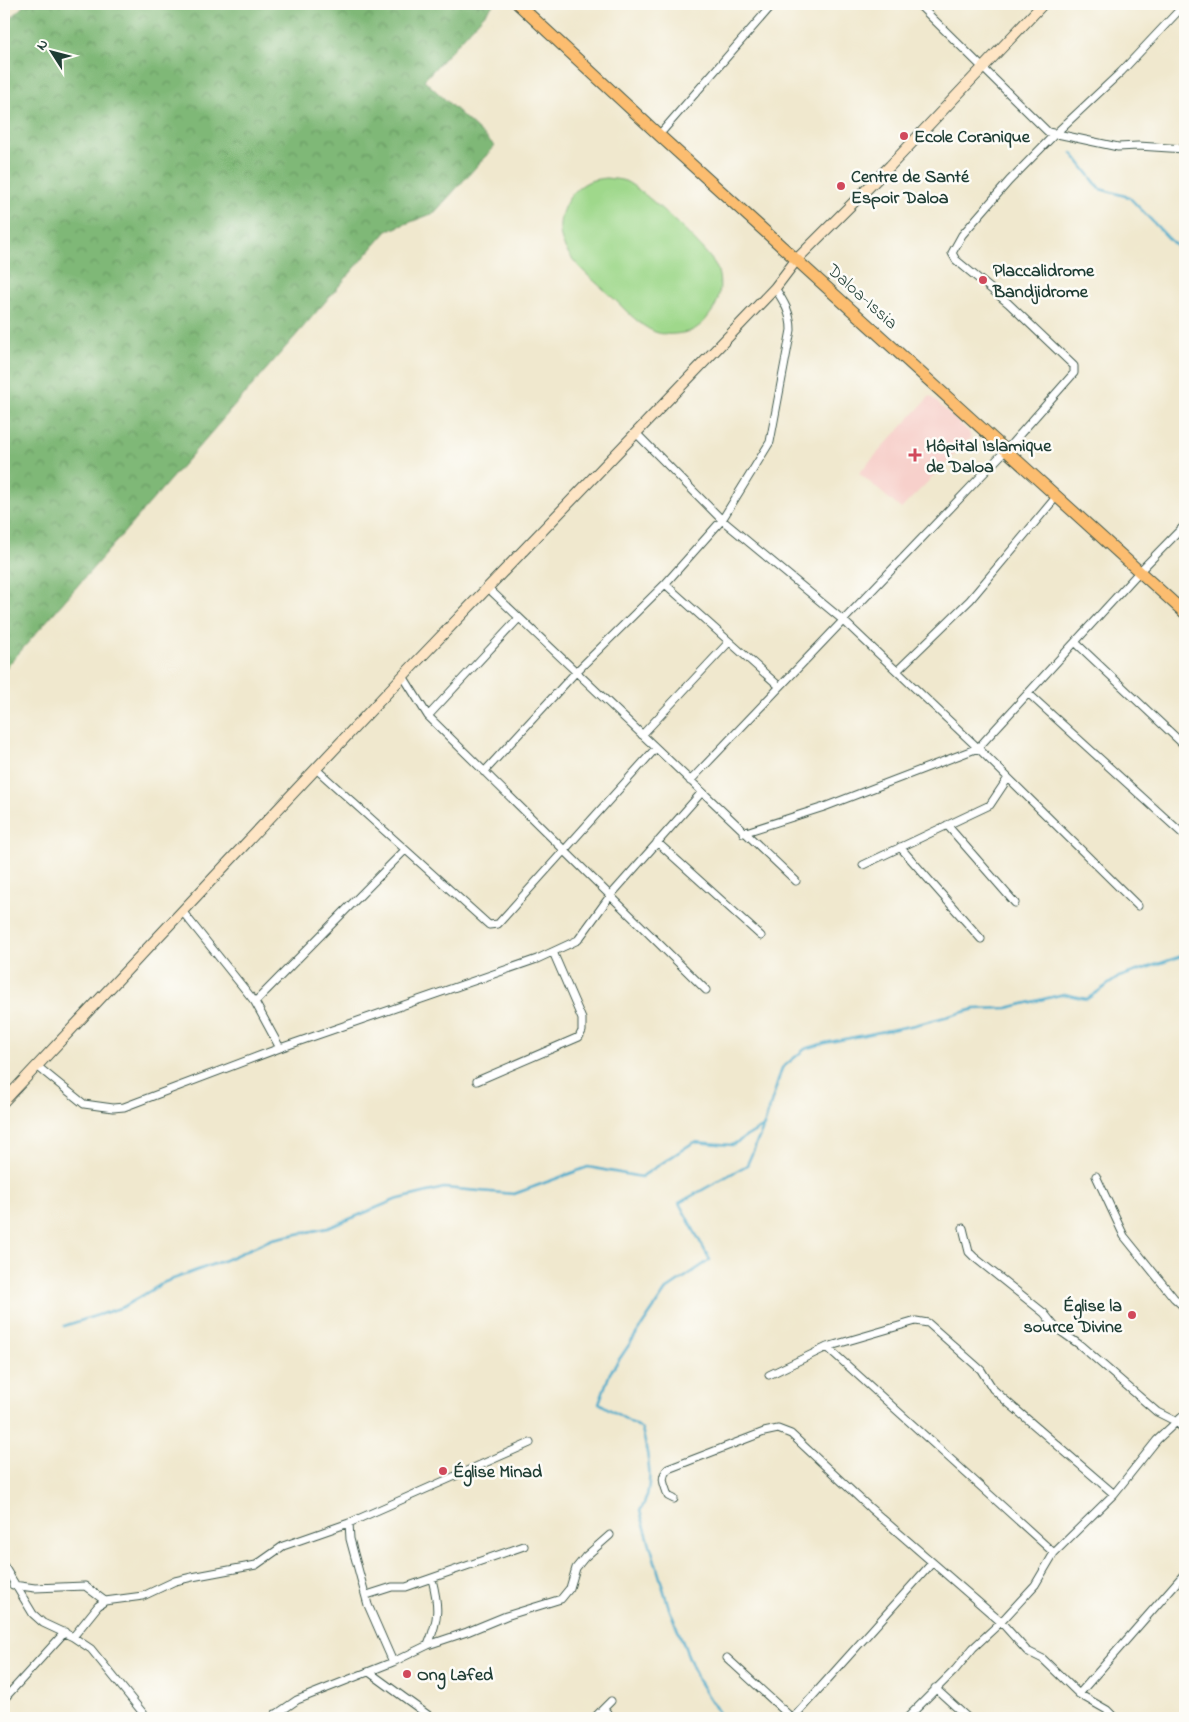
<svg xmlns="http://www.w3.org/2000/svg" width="1189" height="1722" viewBox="0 0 1189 1722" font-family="'Indie Flower',sans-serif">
  <defs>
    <pattern id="forest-crowns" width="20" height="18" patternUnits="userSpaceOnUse" patternTransform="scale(1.25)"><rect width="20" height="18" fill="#7fb877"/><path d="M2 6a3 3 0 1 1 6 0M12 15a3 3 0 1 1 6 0" fill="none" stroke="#679762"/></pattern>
  </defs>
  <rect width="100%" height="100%" fill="#fdfcf7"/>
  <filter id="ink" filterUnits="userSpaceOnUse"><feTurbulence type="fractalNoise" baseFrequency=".02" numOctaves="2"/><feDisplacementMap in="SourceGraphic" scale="10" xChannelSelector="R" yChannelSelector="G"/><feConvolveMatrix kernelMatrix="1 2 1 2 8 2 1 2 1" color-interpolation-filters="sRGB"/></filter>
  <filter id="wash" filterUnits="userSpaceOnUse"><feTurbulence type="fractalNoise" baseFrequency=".0096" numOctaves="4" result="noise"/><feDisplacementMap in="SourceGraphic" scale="20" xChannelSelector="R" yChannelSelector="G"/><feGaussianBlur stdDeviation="1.12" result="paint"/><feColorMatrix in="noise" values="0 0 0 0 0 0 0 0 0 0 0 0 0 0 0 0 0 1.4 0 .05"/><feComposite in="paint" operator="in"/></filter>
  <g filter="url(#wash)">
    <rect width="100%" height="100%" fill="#f0e8ce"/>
    <path fill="#f7d0cb" d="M 930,396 L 969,432 L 971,438 L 901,509 L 859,473 Z"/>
    <path fill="url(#forest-crowns)" stroke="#4f7a56" d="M 25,4 L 494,4 L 424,80 L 495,146 L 434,213 L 387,231 L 4,670 L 4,26 Z"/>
    <path fill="#9fd88b" stroke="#5f8a60" d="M 606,178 C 612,179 620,179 625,181 C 642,188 708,250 716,266 C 722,279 721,298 713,310 C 707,319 699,329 688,332 C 677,334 666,336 655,332 C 638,325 624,308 611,296 C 595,281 574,266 564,246 C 553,223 565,193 588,182 C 593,179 601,179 606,178 Z"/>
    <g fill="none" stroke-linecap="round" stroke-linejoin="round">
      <path stroke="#4caacb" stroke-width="2.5" d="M 1072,153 L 1100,189 L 1129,197 L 1178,248 L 1185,247
        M 64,1326 L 123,1307 L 165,1282 L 225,1260 L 272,1239 L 328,1228 L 395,1200 L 444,1188 L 514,1194 L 588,1167 L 641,1177 L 694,1142 L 732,1145 L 764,1126 L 782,1068 L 805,1049 L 825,1043 L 915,1025 L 975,1009 L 1007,1008 L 1064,994 L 1087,999 L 1119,977 L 1185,955
        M 722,1718 L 698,1680 L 669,1608 L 640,1511 C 656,1487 648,1454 642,1429 L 599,1403 L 610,1373 L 666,1290 L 710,1260 L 679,1203 L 747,1165 L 764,1126"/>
    </g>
  </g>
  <g filter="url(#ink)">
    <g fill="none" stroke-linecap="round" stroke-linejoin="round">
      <g stroke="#3e574b" stroke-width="9">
        <path id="street" d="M 918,4 L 1048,132 L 1118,147 L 1138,146 L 1185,149
          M 659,135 L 773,4
          M 636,433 L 722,520 L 844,621 L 978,748 L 1140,571 L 1185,525
          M 665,584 L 779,686
          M 488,588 L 796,881
          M 1075,642 L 1185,746
          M 898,670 L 970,600 L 1057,496
          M 403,676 L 428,716 L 706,990
          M 1029,694 L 1185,836
          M 428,716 L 519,618
          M 642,735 L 729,642
          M 316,769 L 489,925 L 498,924 L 656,748
          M 484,772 L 575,673 L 665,584 L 722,520 L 770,442 L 791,330 C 791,313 784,302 775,288
          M 690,781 L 1006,450 L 1074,373 L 1074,366 L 1008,303 L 956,260 L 952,253 L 962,235 L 1009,181 L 1055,134 L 1121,72 L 1185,4
          M 947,825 L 1015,903
          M 743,833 L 824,807 L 978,748 L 1138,906
          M 657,842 L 761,936
          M 900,847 L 981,939
          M 863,865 L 990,805 L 1008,778
          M 182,911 L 255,1002 L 280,1048
          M 255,1002 L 405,850
          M 37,1066 L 84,1104 L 113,1108 L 124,1107 L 280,1048 L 537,959 L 578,940 L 610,896 L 702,792
          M 477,1081 L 579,1037 L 582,1031 L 582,1019 L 553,952
          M 1096,1176 L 1124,1236 L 1174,1298 L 1185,1308
          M 963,1228 L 969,1252 L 974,1257 L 1044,1313 L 1056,1328 L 1080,1345 L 1157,1412 L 1177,1422 L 1185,1431
          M 827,1347 L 1054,1553
          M 769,1375 L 827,1347 L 916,1321 L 928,1323 L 981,1370 L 993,1389 L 1005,1400 L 1114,1494
          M 674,1499 L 668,1496 C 665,1485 659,1478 668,1469 L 764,1432 L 778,1429 L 791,1434 L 870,1508 L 1001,1622 L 1027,1651 L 1043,1659 L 1079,1694 L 1107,1710 L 1115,1718
          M 349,1523 L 350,1539 L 368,1605 L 393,1662
          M 4,1566 L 33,1614 L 43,1623 L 73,1637 L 91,1649 L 147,1718
          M 13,1585 L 35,1588 L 85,1586 L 105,1601
          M 367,1595 L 392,1587 L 406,1587 L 524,1546
          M 73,1637 L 98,1606 L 105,1601 L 143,1596 L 175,1581 L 192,1577 L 256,1565 L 283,1546 L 349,1523 L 530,1443
          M 428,1645 C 439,1618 439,1607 432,1579
          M 727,1658 L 792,1718
          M 369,1672 L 432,1718
          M 935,1688 L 968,1718
          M 1079,1694 L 1185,1573
          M 4,1699 L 65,1632
          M 603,1709 L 613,1718
          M 275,1714 L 289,1718
          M 271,1718 L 297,1700 L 393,1662 L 428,1645 L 467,1632 L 506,1616 L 561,1599 L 570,1588 L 576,1568 L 585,1557 L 610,1535
          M 594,1718 L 611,1701
          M 793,1718 L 932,1563
          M 907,1718 L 955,1670 L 973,1648 L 1001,1622 L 1035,1585 L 1054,1553 L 1114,1494 L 1157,1440 L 1185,1414"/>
      </g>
      <g stroke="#3e574b" stroke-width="12">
        <path id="secondary" d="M 4,1101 L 403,676 L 775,288 L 797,259 L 890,166 L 1043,4"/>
      </g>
      <g stroke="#3e574b" stroke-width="13">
        <path id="primary" d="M 518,4 L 659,135 L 1185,613"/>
      </g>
      <use href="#street" stroke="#fff" stroke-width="7"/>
      <use href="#secondary" stroke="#fee5c5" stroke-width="10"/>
      <use href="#primary" stroke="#fcbd6f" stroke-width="11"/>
    </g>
  </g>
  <g fill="#d1495b" stroke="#fdfcf7" stroke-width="2">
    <circle cx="904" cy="136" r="5"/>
    <circle cx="841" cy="186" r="5"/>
    <circle cx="983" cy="280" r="5"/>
    <path d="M912.5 447.5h5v5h5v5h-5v5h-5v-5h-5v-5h5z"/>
    <circle cx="1132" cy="1315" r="5"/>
    <circle cx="443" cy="1471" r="5"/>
    <circle cx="407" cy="1674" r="5"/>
  </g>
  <g text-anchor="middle" stroke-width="5" stroke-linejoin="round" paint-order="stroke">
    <g font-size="18" font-weight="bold" fill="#1f3d34" stroke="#fdfcf7" text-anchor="start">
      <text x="914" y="142">Ecole Coranique</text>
      <text x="851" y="182">Centre de Santé<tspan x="851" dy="21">Espoir Daloa</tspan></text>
      <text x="993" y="276">Placcalidrome<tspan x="993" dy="21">Bandjidrome</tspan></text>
      <text x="926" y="451">Hôpital Islamique<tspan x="926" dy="21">de Daloa</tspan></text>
      <text x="1122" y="1311" text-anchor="end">Église la<tspan x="1122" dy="21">source Divine</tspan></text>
      <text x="453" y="1477">Église Minad</text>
      <text x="417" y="1680">Ong Lafed</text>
    </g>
    <g font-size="18" fill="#1f3d34" stroke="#fdfcf7">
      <text transform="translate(863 296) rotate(42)" y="6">Daloa-Issia</text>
    </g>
  </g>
  <rect width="1189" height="1722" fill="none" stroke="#fdfcf7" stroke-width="20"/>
  <g transform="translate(52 52) rotate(306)" stroke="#fdfcf7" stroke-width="4" paint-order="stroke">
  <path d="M0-4L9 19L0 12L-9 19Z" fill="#1f3d34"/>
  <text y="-8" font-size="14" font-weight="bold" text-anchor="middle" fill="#1f3d34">N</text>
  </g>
</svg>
